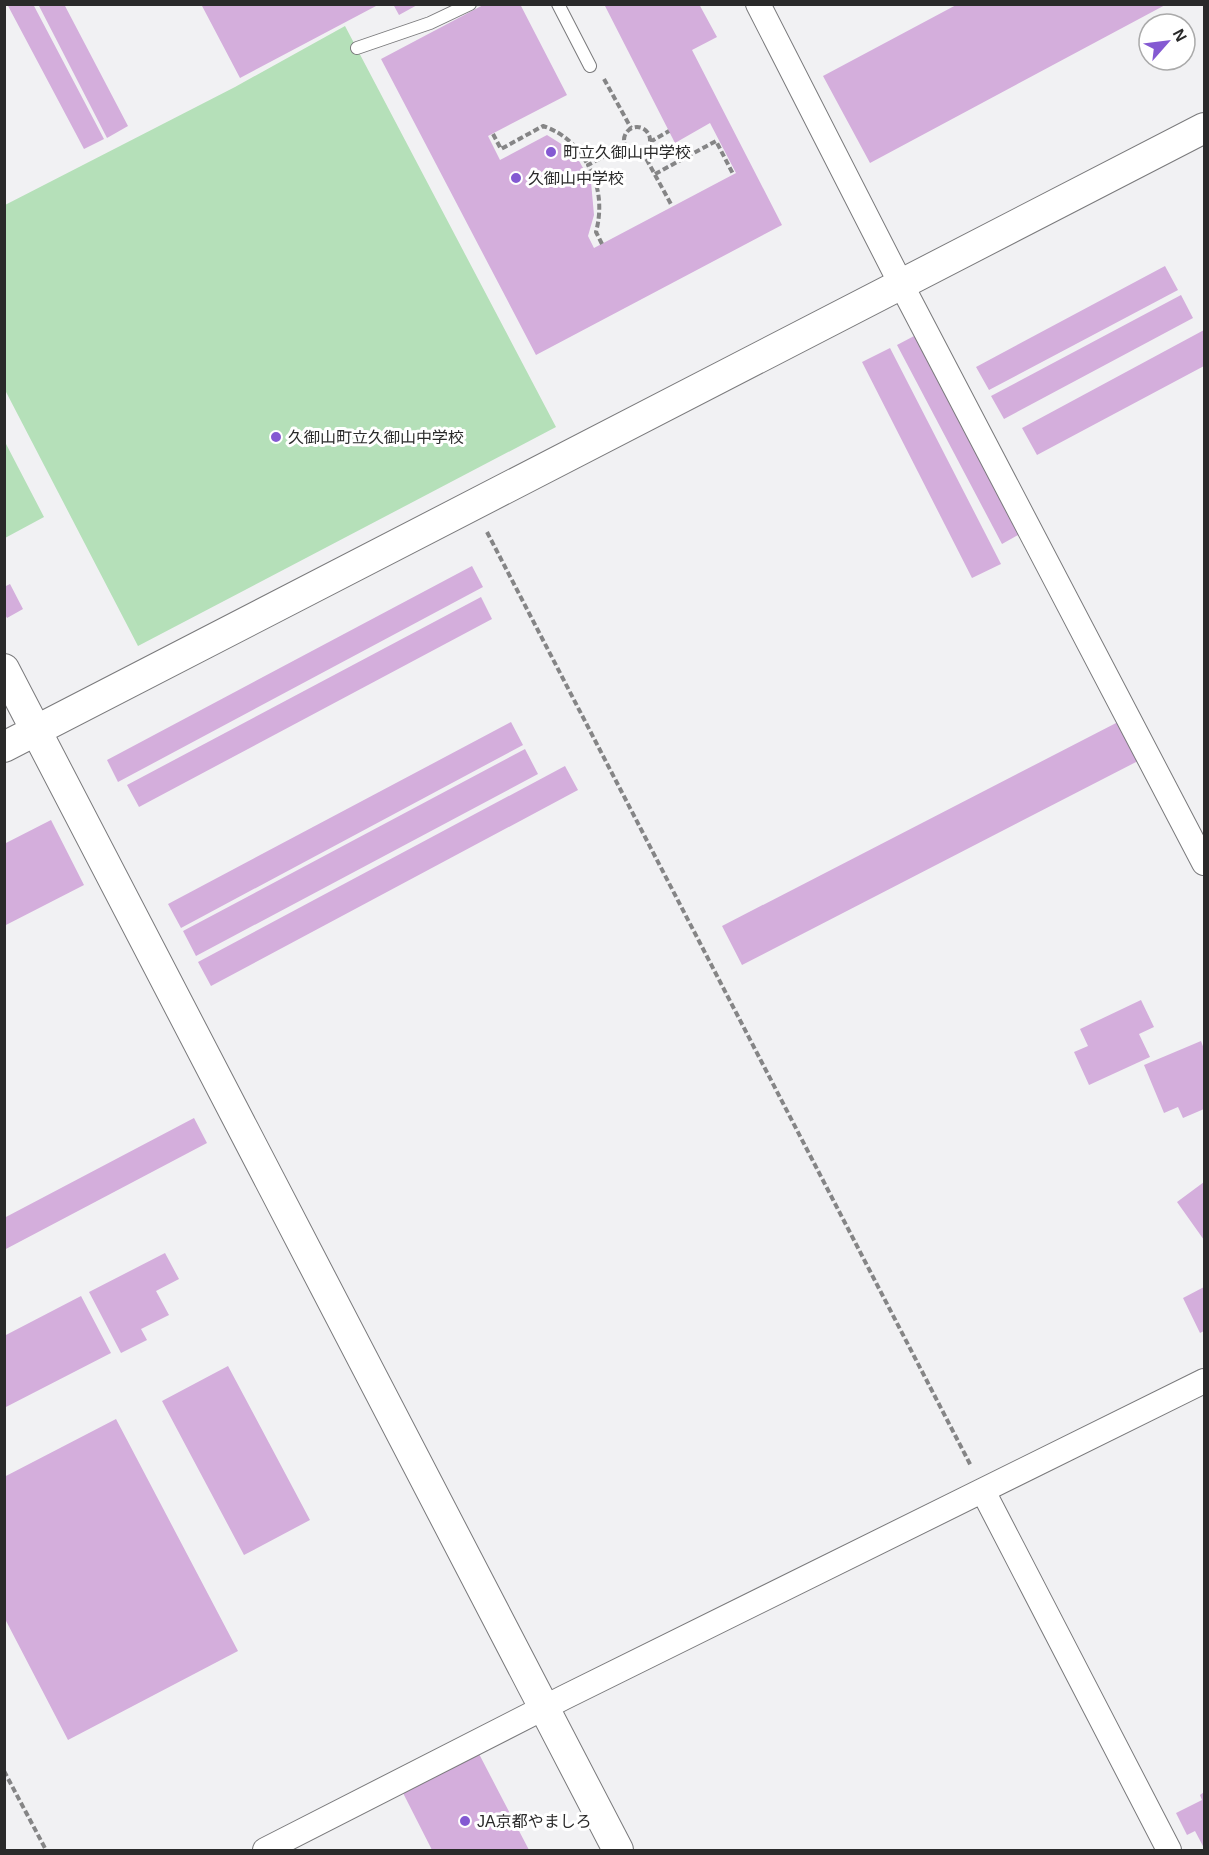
<svg xmlns="http://www.w3.org/2000/svg" width="1209" height="1855" viewBox="0 0 1209 1855" font-family="Helvetica,'Noto Sans JP',sans-serif">
  <rect width="100%" height="100%" fill="#f1f1f3"/>
  <path fill="#b5e0b9" d="M 345,26 L 556,427 L 138,646 L 5,390 L 5,205 L 235,87 Z
    M 5,442 L 44,517 L 5,538 L 4,538 Z"/>
  <path fill="#d4aedc" d="M 7,4 L 33,4 L 104,139 L 84,149 Z
    M 38,4 L 64,4 L 128,126 L 107,138 Z
    M 201,4 L 375,4 L 376,6 L 240,78 Z
    M 393,4 L 419,4 L 399,15 Z
    M 485,4 L 520,4 L 567,95 L 488,136 L 500,160 L 547,135 L 574,152 L 591,182 L 594,215 L 588,236 L 594,248 L 736,173 L 710,123 L 675,143 L 604,4 L 699,4 L 717,37 L 692,50 L 782,225 L 536,355 L 381,59 Z
    M 958,4 L 1167,4 L 870,163 L 823,76 Z
    M 1165,266 L 1178,290 L 989,390 L 976,367 Z
    M 1181,295 L 1193,318 L 1004,419 L 991,396 Z
    M 1204,330 L 1204,366 L 1037,455 L 1022,428 Z
    M 916,335 L 1020,534 L 1002,544 L 897,345 Z
    M 890,348 L 1001,564 L 972,578 L 862,362 Z
    M 472,566 L 483,587 L 118,782 L 107,760 Z
    M 10,584 L 23,609 L 7,618 L 4,613 L 4,587 Z
    M 481,597 L 492,619 L 139,807 L 127,785 Z
    M 511,722 L 523,745 L 181,928 L 168,904 Z
    M 1118,722 L 1138,761 L 742,965 L 722,926 Z
    M 525,749 L 538,774 L 196,956 L 183,931 Z
    M 565,766 L 578,790 L 211,986 L 198,962 Z
    M 51,820 L 84,885 L 4,926 L 4,844 Z
    M 1141,1000 L 1154,1027 L 1139,1034 L 1150,1057 L 1089,1085 L 1074,1052 L 1088,1046 L 1080,1029 Z
    M 1201,1041 L 1204,1049 L 1204,1109 L 1183,1118 L 1178,1107 L 1164,1113 L 1144,1065 Z
    M 194,1118 L 207,1143 L 4,1250 L 4,1218 Z
    M 1204,1182 L 1204,1240 L 1177,1202 Z
    M 165,1253 L 179,1279 L 156,1291 L 169,1315 L 141,1329 L 147,1340 L 121,1353 L 89,1292 Z
    M 1204,1287 L 1204,1331 L 1200,1333 L 1183,1298 Z
    M 81,1296 L 111,1353 L 4,1408 L 4,1336 Z
    M 228,1366 L 310,1520 L 244,1555 L 162,1401 Z
    M 116,1419 L 238,1651 L 68,1740 L 4,1617 L 4,1477 Z
    M 478,1752 L 529,1850 L 432,1850 L 402,1791 Z
    M 1204,1792 L 1204,1848 L 1195,1831 L 1187,1835 L 1176,1813 L 1202,1800 L 1200,1795 Z"/>
  <g fill="none" stroke-linecap="round" stroke-linejoin="round">
    <g stroke="#7a7a7c" stroke-width="14">
      <path id="service" d="M 558,4 L 590,66
        M 357,48 L 430,23 L 470,4"/>
    </g>
    <g stroke="#7a7a7c" stroke-width="26">
      <path id="minor" d="M 758,4 L 901,284 L 1204,863
        M 983,1491 L 1169,1850
        M 265,1850 L 565,1697 L 1204,1381"/>
    </g>
    <g stroke="#7a7a7c" stroke-width="32">
      <path id="tertiary" d="M 4,669 L 618,1850
        M 4,747 L 1204,128"/>
    </g>
    <path stroke="#858586" stroke-width="4" stroke-dasharray="6 3" stroke-linecap="butt" d="M 604,79 L 631,128
      M624 140a13 13 0 1 1 26 0a13 13 0 1 1-26 0Z
      M 493,134 L 501,149 L 543,126 C 564,133 577,146 588,165
      M 650,142 L 669,131
      M 642,151 L 672,206
      M 655,174 L 716,141 L 733,174
      M 602,244 L 596,232 C 602,209 600,186 588,165 L 626,145
      M 487,532 L 971,1466
      M 4,1771 L 46,1850"/>
    <use href="#service" stroke="#fff" stroke-width="12"/>
    <use href="#minor" stroke="#fff" stroke-width="24"/>
    <use href="#tertiary" stroke="#fff" stroke-width="30"/>
  </g>
  <g fill="#8459d2" stroke="#fff" stroke-width="2">
    <circle cx="551" cy="152" r="6"/>
    <circle cx="516" cy="178" r="6"/>
    <circle cx="276" cy="437" r="6"/>
    <circle cx="465" cy="1821" r="6"/>
  </g>
  <g text-anchor="middle" stroke-width="6" stroke-linejoin="round" paint-order="stroke">
    <g font-size="16" fill="#2a2a2a" stroke="#fff" text-anchor="start">
      <text x="563" y="158">町立久御山中学校</text>
      <text x="528" y="184">久御山中学校</text>
      <text x="288" y="443">久御山町立久御山中学校</text>
      <text x="477" y="1827">JA京都やましろ</text>
    </g>
  </g>
  <rect width="1209" height="1855" fill="none" stroke="#2a2a2a" stroke-width="12"/>
  <g transform="translate(1167 42) rotate(62)"><circle r="28" fill="#ffffff" stroke="#aaaaaa" stroke-width="1.5"/>
  <path d="M0-4.5L10 22L0 15L-10 22Z" fill="#8459d2"/>
  <text y="-9" font-size="16" font-weight="bold" text-anchor="middle" fill="#2a2a2a">N</text>
  </g>
</svg>
